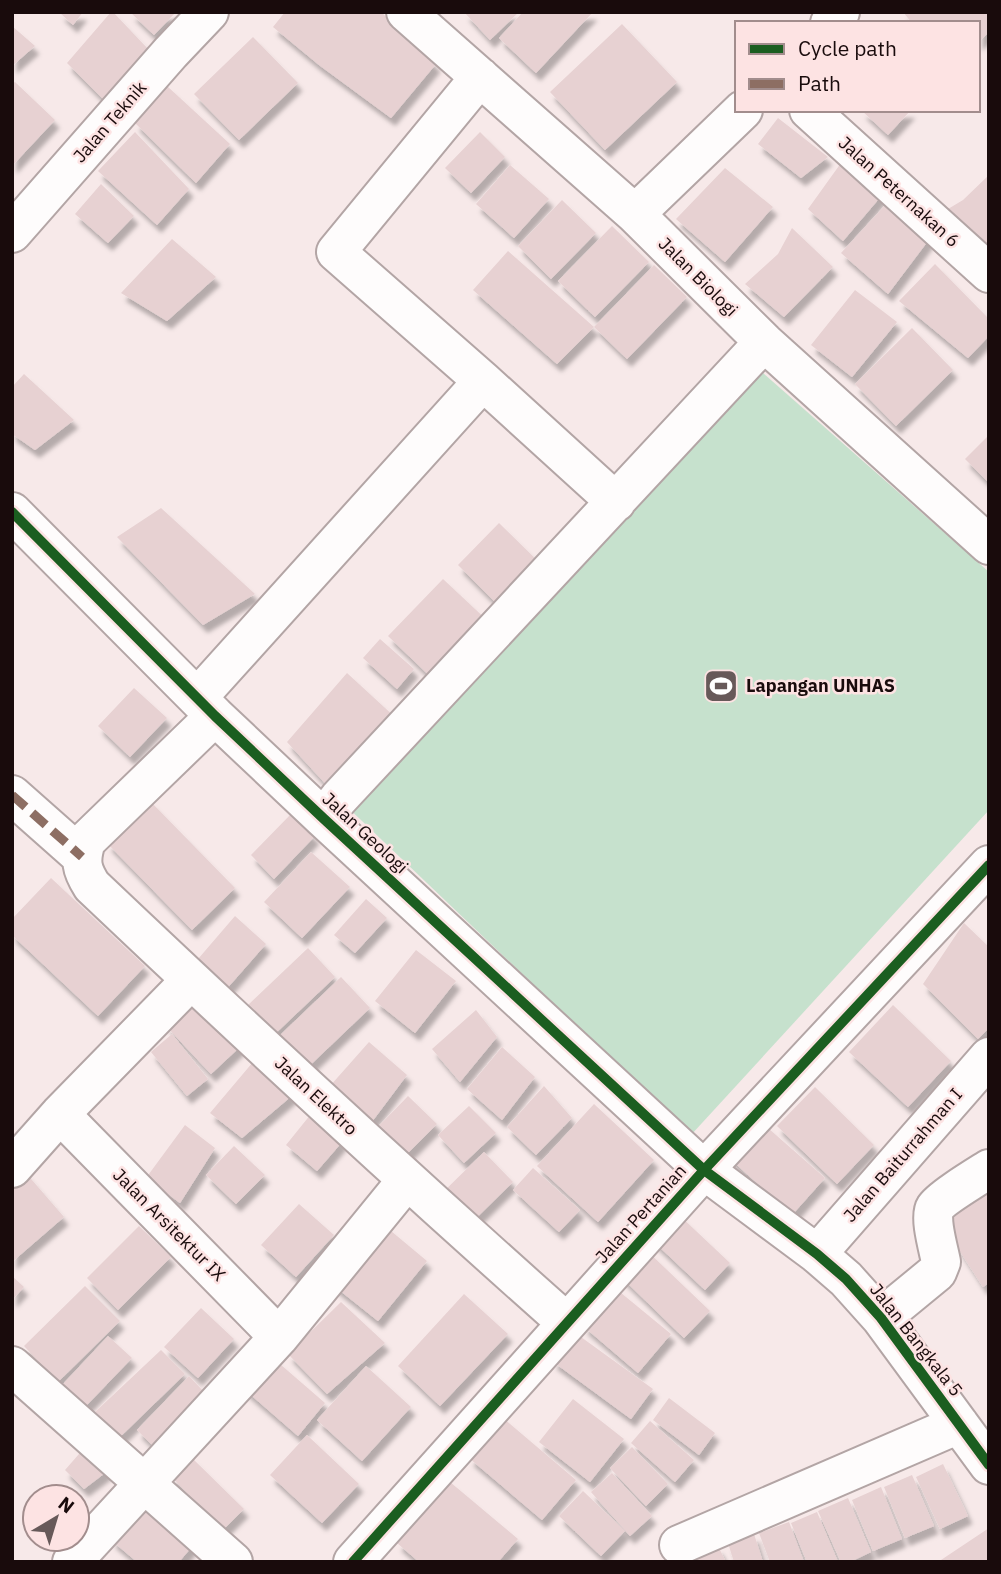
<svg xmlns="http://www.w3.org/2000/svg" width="1001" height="1574" viewBox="0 0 1001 1574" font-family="'IBM Plex Sans',sans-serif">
  <defs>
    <filter id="shadow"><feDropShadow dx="4.5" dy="8" stdDeviation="2" flood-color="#0004"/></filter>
  </defs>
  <rect width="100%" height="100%" fill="#f7e9e9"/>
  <path fill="#c6e1cd" d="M 763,373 L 989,572 L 989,810 L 691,1135 L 340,800 Z"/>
  <path fill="#e7d1d2" filter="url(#shadow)" d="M 59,12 L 83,12 L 73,25 Z
    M 111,12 L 113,12 L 148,49 L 104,100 L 67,63 Z
    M 130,12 L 176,12 L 154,35 Z
    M 285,12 L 381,12 L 436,64 L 391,118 L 319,65 L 273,27 Z
    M 464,12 L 519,12 L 490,40 Z
    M 523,12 L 593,12 L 536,73 L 499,38 Z
    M 903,12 L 985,12 L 989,16 L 989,32 L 978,43 L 978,23 L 912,23 Z
    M 622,24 L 677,82 L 605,150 L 550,92 Z
    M 12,26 L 35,46 L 12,66 Z
    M 253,37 L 298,83 L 239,140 L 194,94 Z
    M 15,82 L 55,120 L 12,166 L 12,84 Z
    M 167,86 L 230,144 L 196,183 L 135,123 Z
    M 861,110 L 911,110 L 888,135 Z
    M 778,118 L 828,157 L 801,178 L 758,144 Z
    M 135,132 L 189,189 L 157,225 L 98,171 Z
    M 480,132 L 505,157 L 471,193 L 445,168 Z
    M 841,163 L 883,194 L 843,241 L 808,209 Z
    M 510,165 L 549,199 L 514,238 L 476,204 Z
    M 725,168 L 773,207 L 725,262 L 676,219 Z
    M 989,175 L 989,246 L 948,209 L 963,200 Z
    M 101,184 L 134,216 L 108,243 L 75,214 Z
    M 562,200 L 596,233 L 551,279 L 518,246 Z
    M 890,200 L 931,237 L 888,294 L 841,253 Z
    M 612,226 L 649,262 L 595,317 L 558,281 Z
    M 792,228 L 833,267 L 784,317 L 745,284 L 778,254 Z
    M 172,239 L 216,277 L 167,321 L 121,293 Z
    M 508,251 L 594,327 L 654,265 L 687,297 L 627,359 L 594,327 L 557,364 L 473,290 Z
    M 935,264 L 989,319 L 989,336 L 968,358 L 899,301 Z
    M 855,290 L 897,322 L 852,377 L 811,345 Z
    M 912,328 L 953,370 L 896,426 L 855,384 Z
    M 24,374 L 74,420 L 35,450 L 12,434 L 12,387 Z
    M 989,435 L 989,483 L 965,459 Z
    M 161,508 L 255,594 L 203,625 L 117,537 Z
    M 499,523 L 546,569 L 504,611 L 458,565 Z
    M 443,579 L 491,624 L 436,682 L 388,636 Z
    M 380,639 L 414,669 L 397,689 L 363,658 Z
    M 347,673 L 397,719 L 333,792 L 287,742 Z
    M 134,688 L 167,718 L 130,757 L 98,726 Z
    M 150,801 L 235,888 L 192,930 L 107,843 Z
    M 291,814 L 315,836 L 274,879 L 251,855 Z
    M 311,852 L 350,887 L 302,938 L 264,902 Z
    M 51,878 L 145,966 L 98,1016 L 12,935 L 12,919 Z
    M 366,899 L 387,918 L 355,953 L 334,935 Z
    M 235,916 L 266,944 L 223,993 L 192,966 Z
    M 964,923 L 989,947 L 989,1028 L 978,1039 L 923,984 Z
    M 308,948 L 335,977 L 276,1033 L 248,1005 Z
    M 416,950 L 456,981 L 415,1033 L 375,1001 Z
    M 341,977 L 370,1008 L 304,1071 L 275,1040 Z
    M 196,997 L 242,1045 L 211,1074 L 166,1026 Z
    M 893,1005 L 951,1061 L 908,1107 L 849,1052 Z
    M 476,1010 L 497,1037 L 460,1082 L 432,1049 Z
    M 172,1034 L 208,1079 L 187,1096 L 151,1052 Z
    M 369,1042 L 407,1075 L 371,1123 L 330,1086 Z
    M 502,1047 L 535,1077 L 502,1120 L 467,1089 Z
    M 253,1062 L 294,1094 L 242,1138 L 210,1113 Z
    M 544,1086 L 572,1118 L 536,1155 L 507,1127 Z
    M 815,1087 L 874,1145 L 837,1184 L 777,1126 Z
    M 408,1096 L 437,1124 L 401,1160 L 373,1132 Z
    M 594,1104 L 654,1160 L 598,1222 L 537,1166 Z
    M 469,1106 L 496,1133 L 464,1163 L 438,1135 Z
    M 311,1114 L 343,1141 L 317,1171 L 286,1145 Z
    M 760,1121 L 825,1178 L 792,1215 L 728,1157 Z
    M 185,1125 L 215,1148 L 180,1203 L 146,1178 Z
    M 234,1146 L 265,1175 L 236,1204 L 206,1175 Z
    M 484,1152 L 513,1182 L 466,1228 L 437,1198 Z
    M 533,1168 L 580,1210 L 559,1232 L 513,1190 Z
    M 25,1172 L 64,1217 L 12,1262 L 12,1183 Z
    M 989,1191 L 989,1283 L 983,1287 L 941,1222 Z
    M 299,1204 L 334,1235 L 296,1277 L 261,1245 Z
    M 678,1214 L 730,1263 L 705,1290 L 653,1241 Z
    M 379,1221 L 427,1261 L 378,1321 L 329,1282 Z
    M 139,1226 L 171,1257 L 118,1310 L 87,1278 Z
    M 643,1247 L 710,1311 L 684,1338 L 617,1273 Z
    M 12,1276 L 24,1287 L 12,1300 Z
    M 85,1286 L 120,1321 L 58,1382 L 24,1346 Z
    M 615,1288 L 671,1334 L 638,1373 L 583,1326 Z
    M 464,1294 L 508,1334 L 440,1406 L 398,1366 Z
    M 341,1302 L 385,1343 L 327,1394 L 288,1354 Z
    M 201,1308 L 234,1339 L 198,1378 L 164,1347 Z
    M 574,1332 L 653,1389 L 631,1419 L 552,1361 Z
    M 108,1336 L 132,1358 L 86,1406 L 63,1384 Z
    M 161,1350 L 185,1374 L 120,1437 L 95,1412 Z
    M 273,1358 L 325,1403 L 298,1436 L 244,1389 Z
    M 366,1366 L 411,1407 L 362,1461 L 317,1420 Z
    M 189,1376 L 204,1392 L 153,1446 L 137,1430 Z
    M 669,1398 L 715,1433 L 699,1455 L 653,1420 Z
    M 573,1399 L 624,1439 L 590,1482 L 539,1442 Z
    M 503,1418 L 576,1480 L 542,1520 L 469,1458 Z
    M 650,1421 L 694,1460 L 675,1482 L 631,1443 Z
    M 307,1435 L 359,1484 L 322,1523 L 270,1475 Z
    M 86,1446 L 109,1470 L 84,1489 L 65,1470 Z
    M 632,1447 L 668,1484 L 646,1506 L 610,1468 Z
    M 192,1458 L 244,1509 L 222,1531 L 171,1476 Z
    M 943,1464 L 968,1516 L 940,1529 L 916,1477 Z
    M 612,1473 L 652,1516 L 630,1536 L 591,1492 Z
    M 912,1475 L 934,1526 L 905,1538 L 884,1487 Z
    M 450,1482 L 518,1539 L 498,1562 L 419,1562 L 397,1543 Z
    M 881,1487 L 902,1539 L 873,1551 L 852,1500 Z
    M 583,1491 L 625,1531 L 601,1556 L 559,1516 Z
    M 146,1498 L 195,1543 L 179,1562 L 137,1562 L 111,1540 Z
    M 848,1498 L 871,1552 L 850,1562 L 841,1562 L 818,1511 Z
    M 817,1512 L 838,1562 L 807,1562 L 791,1523 Z
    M 789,1522 L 804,1562 L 770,1562 L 759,1533 Z
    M 989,1528 L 989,1562 L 942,1562 L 941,1560 Z
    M 754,1534 L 763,1562 L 734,1562 L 728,1543 Z
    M 718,1546 L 726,1562 L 684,1562 Z"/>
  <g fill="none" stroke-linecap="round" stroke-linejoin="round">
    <g stroke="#b3a5a5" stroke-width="42">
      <path id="minor" d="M 406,12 L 635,214 L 764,342 L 989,545
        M 830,23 L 840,12
        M 480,77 L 336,252 L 483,381 L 616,502
        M 809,110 L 989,273
        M 635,214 L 743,110
        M 12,233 L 171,52 L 209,12
        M 12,512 L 215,716 L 323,818 L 704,1170 L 817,1254 L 846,1279 L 881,1318 L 989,1465
        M 197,698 L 483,381
        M 215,716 L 86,841 C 80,861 81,869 92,886 C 248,1034 406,1180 567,1323
        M 12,795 L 82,857
        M 323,818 L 339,798 L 764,342
        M 60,1114 L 279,1337
        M 12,1168 L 60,1114 L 191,980
        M 817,1254 L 989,1057
        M 881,1318 L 937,1272 L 941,1262 C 939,1251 929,1217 935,1208 C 940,1199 978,1176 989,1169
        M 12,1366 L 233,1562
        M 679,1545 L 959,1424
        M 72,1562 L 279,1337 L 407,1180
        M 353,1562 L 704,1170 L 989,865"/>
    </g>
    <use href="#minor" stroke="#fefcfc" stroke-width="38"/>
    <path stroke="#8d6e63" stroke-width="9" stroke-dasharray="18 9" stroke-linecap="butt" d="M 12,795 L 82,857"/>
    <g stroke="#fde3e3" stroke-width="15">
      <path id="cycleway" d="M 12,512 L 215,716 L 323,818 L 704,1170 L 817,1254 L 846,1279 L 881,1318 L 989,1465
        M 353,1562 L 704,1170 L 989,865"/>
    </g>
    <use href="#cycleway" stroke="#1b5e20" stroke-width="10"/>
  </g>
  <defs>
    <g id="stadium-square" transform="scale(1.75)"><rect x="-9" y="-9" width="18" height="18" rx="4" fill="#675959" stroke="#fde3e3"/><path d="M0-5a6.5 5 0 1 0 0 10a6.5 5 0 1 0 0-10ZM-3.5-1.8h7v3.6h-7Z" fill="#fff"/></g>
  </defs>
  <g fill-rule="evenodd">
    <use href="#stadium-square" x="721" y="686"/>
  </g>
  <g text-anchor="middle" stroke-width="5" stroke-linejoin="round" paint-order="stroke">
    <g font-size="18" fill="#190b0c" stroke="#fde3e3">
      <text transform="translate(110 122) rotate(-49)" y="6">Jalan Teknik</text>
      <text transform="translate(899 192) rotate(42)" y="6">Jalan Peternakan 6</text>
      <text transform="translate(698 277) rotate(45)" y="6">Jalan Biologi</text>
      <text transform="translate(365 833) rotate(43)" y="6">Jalan Geologi</text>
      <text transform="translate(316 1096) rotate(43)" y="6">Jalan Elektro</text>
      <text transform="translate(903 1155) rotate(-49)" y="6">Jalan Baiturrahman I</text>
      <text transform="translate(641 1214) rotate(-48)" y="6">Jalan Pertanian</text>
      <text transform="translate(169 1225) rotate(45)" y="6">Jalan Arsitektur IX</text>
      <text transform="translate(916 1340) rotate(52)" y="6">Jalan Bangkala 5</text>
    </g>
    <g font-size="18" font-weight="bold" fill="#190b0c" stroke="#fde3e3" text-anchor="start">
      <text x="746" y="692">Lapangan UNHAS</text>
    </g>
  </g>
  <rect width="1001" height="1574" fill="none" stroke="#190b0c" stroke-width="28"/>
  <rect x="735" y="21" width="245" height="91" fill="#fde3e3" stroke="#a28d8d" stroke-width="2"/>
  <rect x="749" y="44" width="35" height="10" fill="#1b5e20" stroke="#a28d8d" stroke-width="2"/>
  <text x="798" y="56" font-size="21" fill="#190b0c">Cycle path</text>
  <rect x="749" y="79" width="35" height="10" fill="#8d6e63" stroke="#a28d8d" stroke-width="2"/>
  <text x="798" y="91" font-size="21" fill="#190b0c">Path</text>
  <g transform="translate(56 1518) rotate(38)"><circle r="33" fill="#fde3e3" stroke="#a28d8d" stroke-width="2"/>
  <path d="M0-5L12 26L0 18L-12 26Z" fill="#675959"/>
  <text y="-10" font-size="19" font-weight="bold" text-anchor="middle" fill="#190b0c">N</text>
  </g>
</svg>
